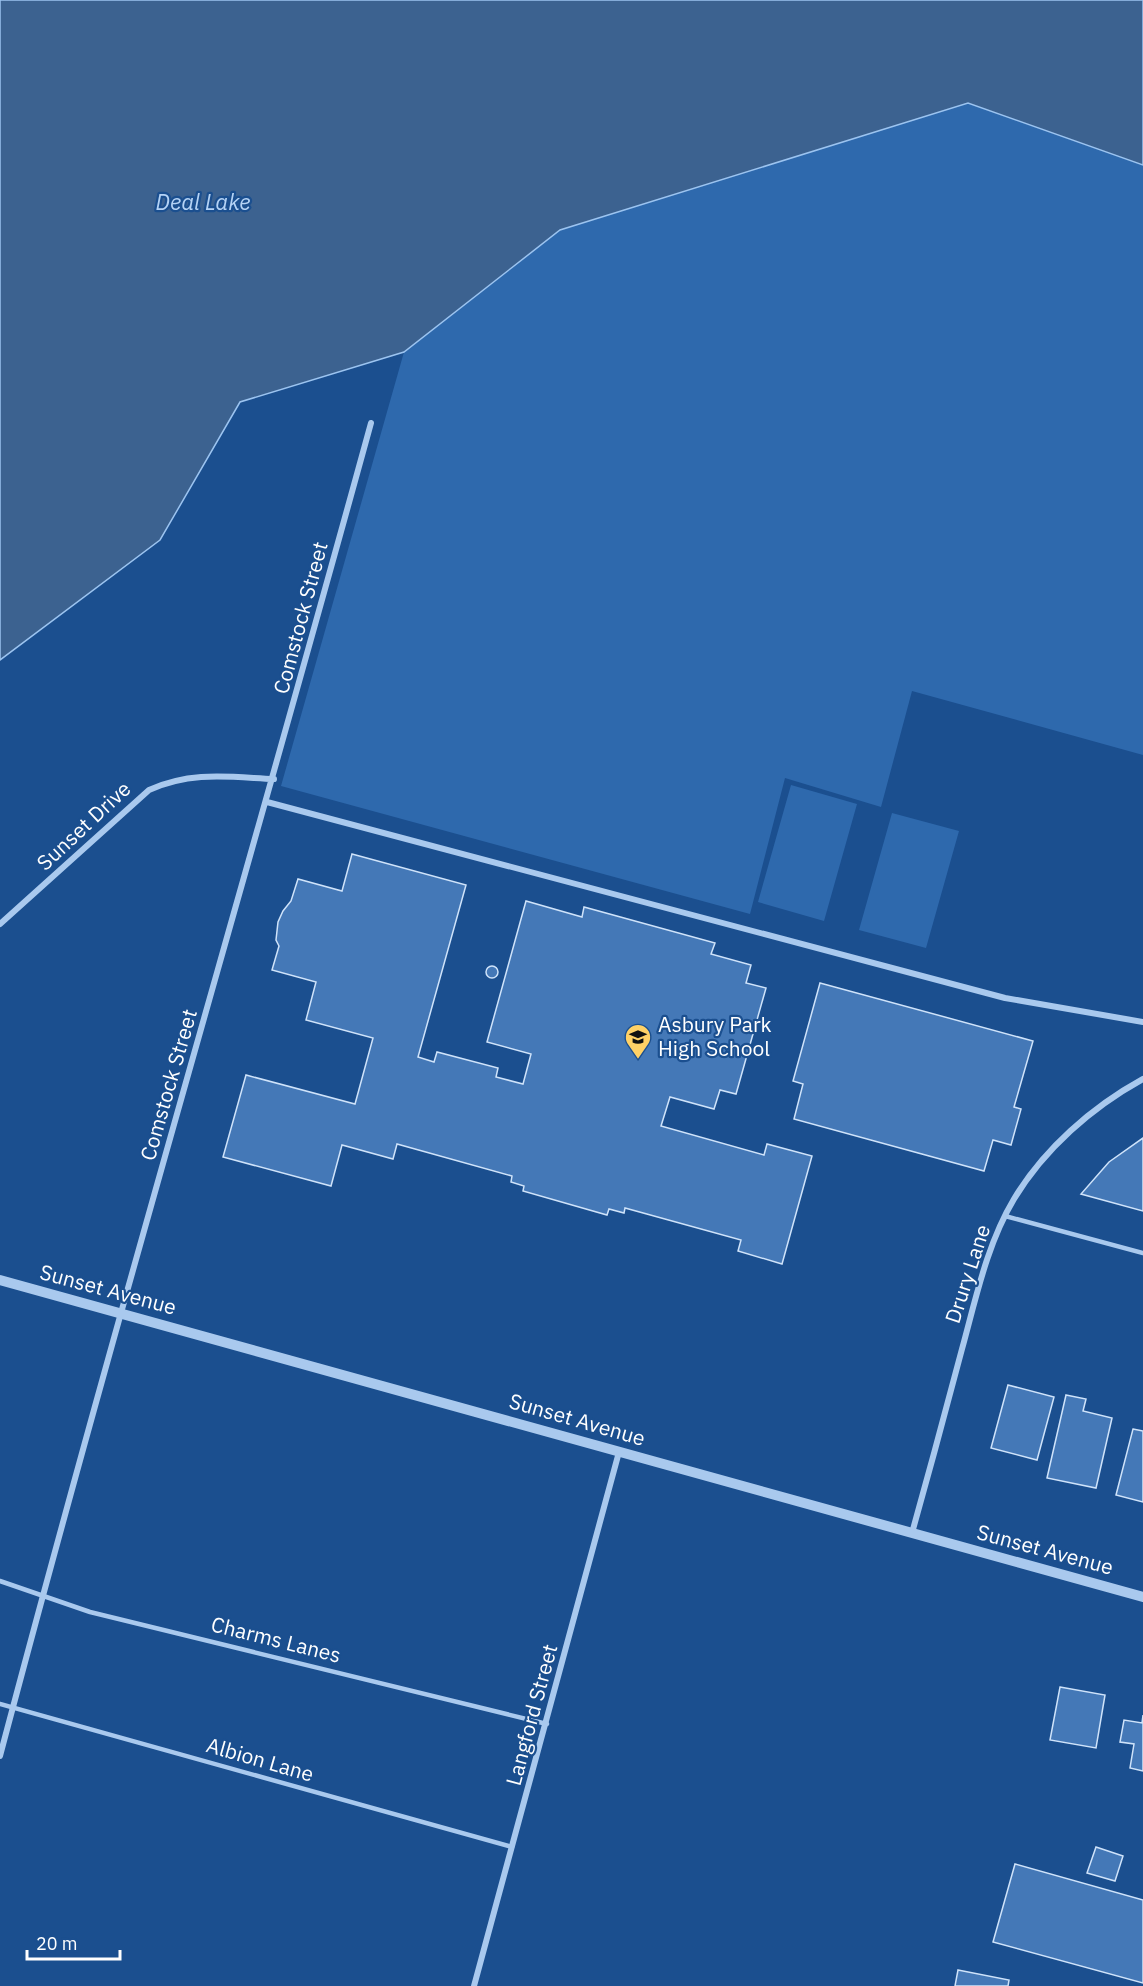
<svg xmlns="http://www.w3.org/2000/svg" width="1143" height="1986" viewBox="0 0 1143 1986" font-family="'IBM Plex Sans',sans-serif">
  <rect width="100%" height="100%" fill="#1b4f8f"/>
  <path fill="#2e69ad" d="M 968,103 L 1143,165 L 1143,755 L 912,691 L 881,807 L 785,778 L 750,914 L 281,786 L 404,352 L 560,230 Z
    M 791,785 L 857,804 L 824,921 L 758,902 Z
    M 892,813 L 959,831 L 926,948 L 859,930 Z"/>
  <path fill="#3c6290" stroke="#9cc4f0" stroke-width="1.5" d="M 0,0 L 1143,0 L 1143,165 L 968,103 L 560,230 L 404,352 L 240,402 L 160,540 L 0,660 Z"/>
  <path fill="#4478b7" stroke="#cfe3fa" stroke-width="1.5" d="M 352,854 L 466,885 L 418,1057 L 434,1062 L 437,1052 L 498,1068 L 496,1077 L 523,1084 L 531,1054 L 487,1042 L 526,901 L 582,917 L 584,907 L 715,943 L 711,954 L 751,965 L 746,983 L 766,988 L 736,1094 L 720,1090 L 714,1109 L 670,1097 L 661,1126 L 764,1155 L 767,1144 L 812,1156 L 782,1264 L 738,1251 L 741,1240 L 625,1208 L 624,1213 L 609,1209 L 607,1215 L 523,1191 L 524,1186 L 511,1182 L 512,1176 L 397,1144 L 393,1159 L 342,1145 L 331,1186 L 223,1157 L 246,1075 L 355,1104 L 373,1038 L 306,1020 L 316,982 L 272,970 L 279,946 L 276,940 L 278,922 L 283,911 L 291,901 L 298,879 L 342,891 Z
    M486 972a6 6 0 1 1 12 0a6 6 0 1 1-12 0Z
    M 820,983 L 1033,1041 L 1014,1107 L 1021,1109 L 1011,1145 L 993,1140 L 984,1171 L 794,1119 L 803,1084 L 793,1081 Z
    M 1143,1138 L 1143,1211 L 1081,1194 L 1109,1162 Z
    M 1008,1385 L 1054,1397 L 1037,1460 L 991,1448 Z
    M 1066,1395 L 1086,1399 L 1083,1411 L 1112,1418 L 1096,1488 L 1047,1478 Z
    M 1133,1429 L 1143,1431 L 1143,1502 L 1116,1495 Z
    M 1060,1687 L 1105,1695 L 1096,1748 L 1050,1740 Z
    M 1143,1715 L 1143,1771 L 1130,1768 L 1134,1744 L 1120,1742 L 1124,1720 L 1142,1723 Z
    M 1096,1847 L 1123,1856 L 1115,1881 L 1087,1873 Z
    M 1015,1864 L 1143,1900 L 1143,1983 L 993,1942 Z
    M 958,1970 L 1009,1980 L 1008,1986 L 955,1986 Z"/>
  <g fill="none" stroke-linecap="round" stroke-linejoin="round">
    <path stroke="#a9c9ee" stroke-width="4.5" d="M 1005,1216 L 1143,1253
      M 0,1581 L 90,1612 L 547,1724
      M 0,1704 L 512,1847"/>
    <path stroke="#a9c9ee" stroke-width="6" d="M 267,802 L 1005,998 L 1143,1022
      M 0,924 L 149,790 C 192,771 228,777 274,779
      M 912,1533 C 929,1472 946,1410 962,1349 C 976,1298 987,1244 1014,1199 C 1044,1149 1092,1107 1143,1079
      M 0,1756 C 118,1310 249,868 371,423
      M 474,1986 L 619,1452"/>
    <path stroke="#a9c9ee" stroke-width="10" d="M 0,1280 L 1143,1597"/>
  </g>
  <defs>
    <g id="school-pin" transform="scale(1.35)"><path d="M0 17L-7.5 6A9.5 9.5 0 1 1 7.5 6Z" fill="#ffd166" stroke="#1b4f8f"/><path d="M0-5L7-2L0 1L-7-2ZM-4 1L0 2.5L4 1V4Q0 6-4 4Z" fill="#111"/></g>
  </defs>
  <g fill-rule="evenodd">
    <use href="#school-pin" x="638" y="1037"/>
  </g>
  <g text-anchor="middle" stroke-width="4.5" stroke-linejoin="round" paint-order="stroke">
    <g font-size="21" fill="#fff" stroke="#1b4f8f">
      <text transform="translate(301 618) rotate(-75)" y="7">Comstock Street</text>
      <text transform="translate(84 826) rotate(-43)" y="7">Sunset Drive</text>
      <text transform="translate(169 1085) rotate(-74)" y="7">Comstock Street</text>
      <text transform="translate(968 1274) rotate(-72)" y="7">Drury Lane</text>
      <text transform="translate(108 1290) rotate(15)" y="7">Sunset Avenue</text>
      <text transform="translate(577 1420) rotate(16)" y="7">Sunset Avenue</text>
      <text transform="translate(1045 1550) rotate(15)" y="7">Sunset Avenue</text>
      <text transform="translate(276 1640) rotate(14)" y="7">Charms Lanes</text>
      <text transform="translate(532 1715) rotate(-75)" y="7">Langford Street</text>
      <text transform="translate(260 1760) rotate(16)" y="7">Albion Lane</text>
    </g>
    <g font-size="21" fill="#fff" stroke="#1b4f8f" text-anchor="start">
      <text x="658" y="1032">Asbury Park<tspan x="658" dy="24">High School</tspan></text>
    </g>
    <g font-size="22" font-style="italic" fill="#b5d3f5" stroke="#1b4f8f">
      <text x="203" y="210">Deal Lake</text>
    </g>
  </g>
  <path d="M27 1950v9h93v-9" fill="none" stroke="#ffffff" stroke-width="3"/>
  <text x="36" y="1950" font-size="18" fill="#ffffff" stroke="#1b4f8f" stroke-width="4.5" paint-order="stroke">20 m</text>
</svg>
